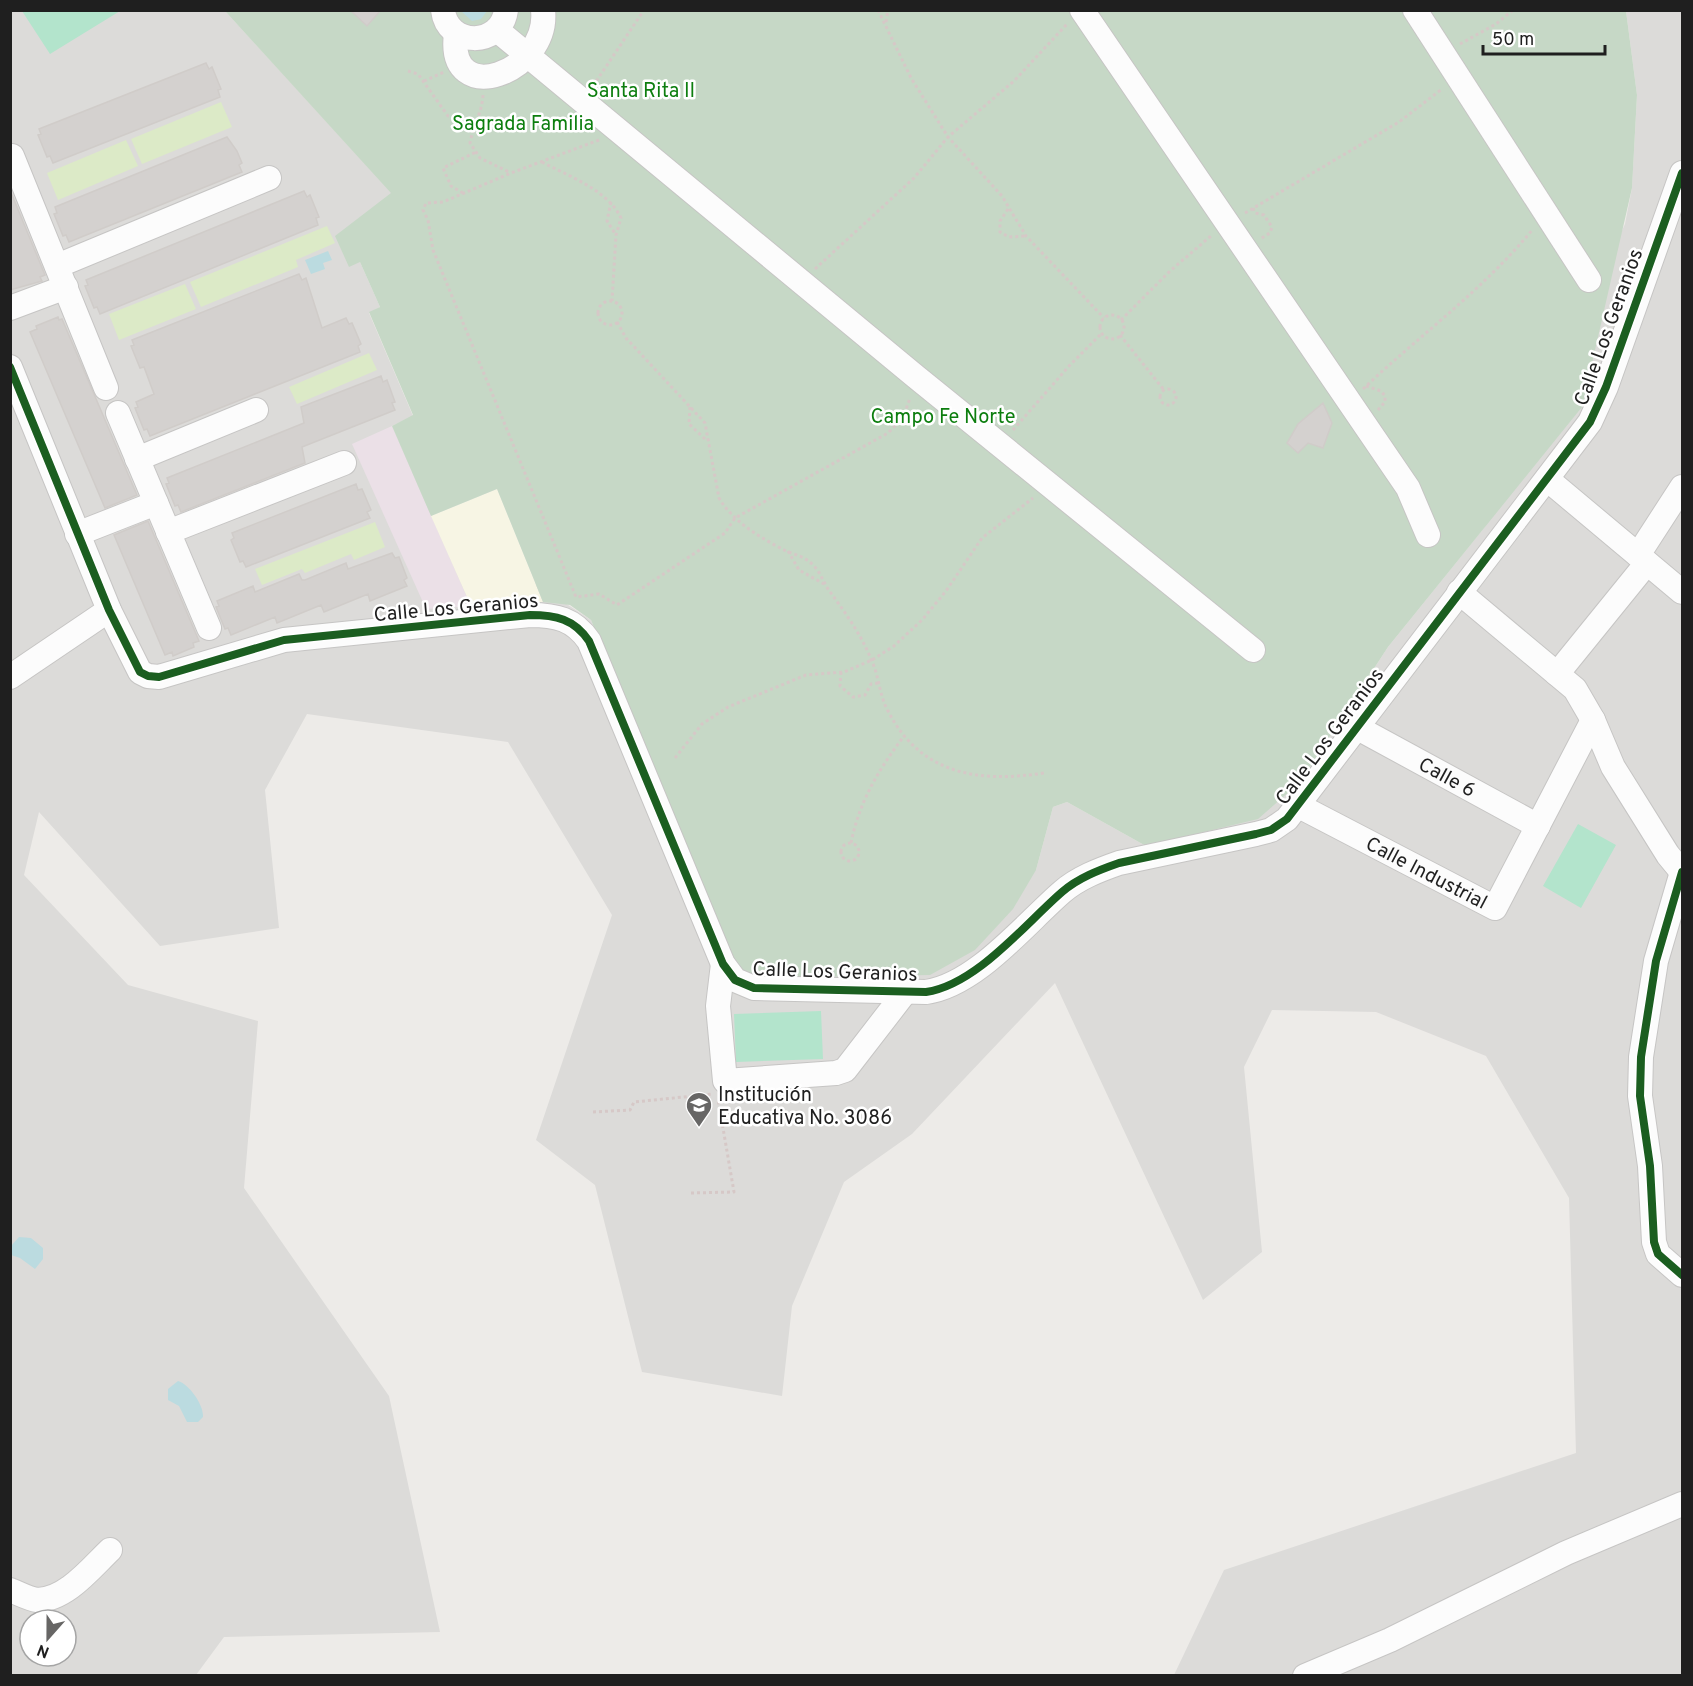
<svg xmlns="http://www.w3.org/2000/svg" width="1693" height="1686" viewBox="0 0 1693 1686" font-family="Overpass,sans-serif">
  <rect width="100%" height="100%" fill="#edebe8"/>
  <path fill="#dcdbd9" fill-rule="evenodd" d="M 11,11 L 225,11 L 392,193 L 360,262 L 380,307 L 369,313 L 413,416 L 392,426 L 431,515 L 591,620 L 735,967 L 1036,870 L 1053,807 L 1067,802 L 1146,846 L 1300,782 L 1388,647 L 1484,528 L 1625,224 L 1632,188 L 1637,95 L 1626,11 L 1682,11 L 1682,1675 L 1174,1675 L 1224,1570 L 1576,1453 L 1569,1198 L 1486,1056 L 1376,1012 L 1272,1010 L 1244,1067 L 1262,1252 L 1203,1300 L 1055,983 L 912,1134 L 844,1182 L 792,1306 L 782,1396 L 642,1372 L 595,1185 L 536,1140 L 612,915 L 508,742 L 307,714 L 265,790 L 279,928 L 160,946 L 39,812 L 24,875 L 128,985 L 258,1021 L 244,1188 L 389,1396 L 440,1632 L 224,1637 L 196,1675 L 11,1676 ZM 30,1620 L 66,1620 L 66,1656 L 30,1656 Z"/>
  <path fill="#ebe0e7" d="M 392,426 L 471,606 L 426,609 L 352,444 Z"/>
  <path fill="#f7f5e4" d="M 497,489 L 543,602 L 471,606 L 431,516 Z"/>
  <path fill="#dceac7" d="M 221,102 L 232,127 L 142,164 L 131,139 Z
    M 126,140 L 138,166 L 58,200 L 47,173 Z
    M 327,226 L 335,243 L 296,260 L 298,267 L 201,307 L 190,282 Z
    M 185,284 L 196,309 L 119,340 L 109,314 Z
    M 369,353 L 377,370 L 297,404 L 289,387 Z
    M 375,522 L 385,547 L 354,560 L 351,554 L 305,573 L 302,569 L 262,585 L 255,569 Z"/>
  <path fill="#c6d8c6" d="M 225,11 L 1626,11 L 1637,95 L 1632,188 L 1582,407 L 1388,647 L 1300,782 L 1258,819 L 1146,846 L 1067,802 L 1053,807 L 1036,870 L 1013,909 L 975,950 L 930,975 L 751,978 L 735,968 L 591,620 L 570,605 L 543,602 L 497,489 L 431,516 L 392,426 L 413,415 L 369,312 L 380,307 L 360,262 L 349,267 L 335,236 L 391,193 Z"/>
  <path fill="#b3e4cc" d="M 22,11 L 120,11 L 50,54 Z
    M 1578,824 L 1616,845 L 1581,908 L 1543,886 Z
    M 821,1011 L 823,1059 L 736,1062 L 734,1014 Z"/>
  <path fill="#bbdbe0" d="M 461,11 L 461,10 L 487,11 L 481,19 L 472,21 Z
    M 328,251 L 332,260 L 323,263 L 325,269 L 311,274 L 305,260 Z
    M 19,1237 L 31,1238 L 43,1248 L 43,1259 L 35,1269 L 20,1258 L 11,1255 L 11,1246 Z
    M 178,1381 C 189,1384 204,1405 203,1417 L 198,1422 L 187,1422 L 179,1406 L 168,1400 L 168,1389 Z"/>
  <path fill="#d4d1cf" stroke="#d0ccc9" stroke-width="1.5" d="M 350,10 L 381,10 L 367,26 Z
    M 206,63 L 209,69 L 212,67 L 221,89 L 218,90 L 220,97 L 53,163 L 50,156 L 47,157 L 38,135 L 41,134 L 39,129 Z
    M 227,137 L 237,151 L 242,163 L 239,165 L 242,172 L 69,242 L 66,235 L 63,236 L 54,214 L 57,213 L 55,207 Z
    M 10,190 L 45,275 L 40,277 L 42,281 L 10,290 Z
    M 304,191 L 307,197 L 310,195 L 319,217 L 316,218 L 318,225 L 100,314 L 97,307 L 94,308 L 85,286 L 88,285 L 86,280 Z
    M 299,274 L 302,280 L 306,278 L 322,328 L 346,318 L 349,324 L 352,323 L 361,344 L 358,346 L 360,352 L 150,436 L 147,429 L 144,430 L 135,408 L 138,407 L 136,402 L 154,394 L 144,367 L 140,368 L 131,346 L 134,345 L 132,340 Z
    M 58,317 L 59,320 L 62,319 L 137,495 L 105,508 L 30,332 L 37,329 L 36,326 Z
    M 381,376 L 383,382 L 387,380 L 395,402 L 392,403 L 395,410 L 302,447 L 305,463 L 181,512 L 178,505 L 175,506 L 166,484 L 169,483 L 167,478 L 304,423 L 301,407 Z
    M 1323,403 L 1332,423 L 1323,448 L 1308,443 L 1298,453 L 1287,443 L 1298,424 Z
    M 356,484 L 358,490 L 362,489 L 371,510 L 367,512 L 370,518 L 246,567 L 243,561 L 240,562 L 231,540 L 234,538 L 232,533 Z
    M 148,521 L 199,641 L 193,643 L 194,647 L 173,656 L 172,652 L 165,655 L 114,535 Z
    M 392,553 L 395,558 L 399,557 L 407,578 L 404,580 L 407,586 L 370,601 L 368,594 L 324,612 L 321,605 L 277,623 L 275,617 L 231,635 L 228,628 L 225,629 L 216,607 L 219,606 L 217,601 L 253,586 L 255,592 L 299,574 L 302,580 L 305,580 L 346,563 L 348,569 Z"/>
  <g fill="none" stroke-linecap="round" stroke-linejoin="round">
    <g stroke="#c6c5c4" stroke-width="26">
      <g id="minor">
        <path d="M 443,10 C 447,47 501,48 506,10"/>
        <path d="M 1082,10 L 1408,488 L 1428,535"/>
        <path d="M 1415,10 L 1589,280"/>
        <path d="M 497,30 L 915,376 L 1253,650"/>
        <path d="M 456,34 C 446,110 550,73 543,10"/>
        <path d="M 12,156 L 106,388"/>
        <path d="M 57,266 L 269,178"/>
        <path d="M 10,308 L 66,287"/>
        <path d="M 10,367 L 109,610 L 140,672 L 148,676 L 159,677 L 284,640 L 530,615 C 556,615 574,619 589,641 L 723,964 L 735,980 L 754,988 L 926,992 C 976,985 1025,924 1062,892 C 1078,878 1099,870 1119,863 L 1256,834 L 1271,830 L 1287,819 L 1590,422 L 1606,387 L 1682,173"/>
        <path d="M 118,413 L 209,628"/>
        <path d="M 137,459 L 256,410"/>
        <path d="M 1547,479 L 1682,592"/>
        <path d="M 168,532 L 344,463"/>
        <path d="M 77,534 L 156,503"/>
        <path d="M 1638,555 L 1682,487"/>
        <path d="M 1459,592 L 1575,689 L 1593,720 L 1613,767 L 1668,855 L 1682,872"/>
        <path d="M 1557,674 L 1647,563"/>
        <path d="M 10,677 L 109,610"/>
        <path id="s1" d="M 1356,727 L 1538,826"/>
        <path id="s2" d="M 1299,806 L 1495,908 L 1593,720"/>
        <path d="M 1682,872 L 1656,961 L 1641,1057 L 1640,1096 L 1650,1166 L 1654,1242 L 1658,1254 L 1682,1275"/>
        <path d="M 723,964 L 718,1006 L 725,1081 L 836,1073 L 845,1070 L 906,991"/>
        <path d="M 10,1590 C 18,1593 29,1599 37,1600 C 66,1600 91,1568 110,1550"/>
        <path d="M 1305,1676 L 1390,1640 L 1566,1553 L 1682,1504"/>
      </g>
    </g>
    <path stroke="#d6c8c7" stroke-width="3" stroke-dasharray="3 3" stroke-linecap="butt" d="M 878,10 L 911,78 L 948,137 L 1002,196 L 1026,236 L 1104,318
      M 886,22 L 888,10
      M 1460,44 L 1496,24 L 1513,10
      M 408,71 L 418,74 L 448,116 L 473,127
      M 424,81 L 444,72
      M 593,86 L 644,10
      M 483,95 C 482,113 473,126 470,143 L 480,158 L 509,172
      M 599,140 L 511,173 L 443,202 L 426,203 L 423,210 L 428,220 L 433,250 L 576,597 L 599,594 L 617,605 L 725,533 L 735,518 L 888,433 L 903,418 L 910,398
      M 542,162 C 568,176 608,190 621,218 L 616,235 L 612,301
      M 463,193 L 451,186 L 443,168 L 476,152
      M 611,202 L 607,221 L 616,235
      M 1253,208 L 1255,213 L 1264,215 L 1272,227 L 1270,233 L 1260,239
      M 1008,209 L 1000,221 L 1000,232 L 1009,237 L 1026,236
      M 1245,213 L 1399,122 L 1442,89
      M 815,269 L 914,178 L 948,137 L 1014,81 L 1068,23
      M598 313a12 12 0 1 1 24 0a12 12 0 1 1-24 0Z
      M1100 327a12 12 0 1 1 24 0a12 12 0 1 1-24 0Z
      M 1121,320 L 1170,271 L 1212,235
      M 617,322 L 626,338 L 705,423 L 719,498 C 733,522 761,538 786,551 C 796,555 806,557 814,566 C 820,572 823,581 828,589 C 844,611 861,634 871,659 C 879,675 879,695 888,711 C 921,775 979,783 1044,773
      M 1120,335 L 1164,390
      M 1366,386 L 1381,391 L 1385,396 L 1385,402 L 1378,410
      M 1363,389 C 1420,335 1483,290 1533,229
      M1160 397a8 8 0 1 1 16 0a8 8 0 1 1-16 0Z
      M 690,407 L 689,424 L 705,439
      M 1013,430 L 1070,365 L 1102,333
      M 788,551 L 799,570 L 824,584
      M 841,672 L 840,686 L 853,697 L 865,695 L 871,684 L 878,683
      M 675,758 L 702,724 L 728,707 L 806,675 L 844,672 L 872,660 L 894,646 L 922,620 L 946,591 L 982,538 L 1033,498
      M841 852a9 9 0 1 1 18 0a9 9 0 1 1-18 0Z
      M 851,843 C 859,802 879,769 904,736
      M 593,1112 L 630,1110 L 634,1102 L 713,1094
      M 691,1193 L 734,1192 L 718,1099"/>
    <use href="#minor" stroke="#fcfcfc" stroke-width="24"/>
    <g stroke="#fff" stroke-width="11">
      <path id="cycleway" d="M 10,367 L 109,610 L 140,672 L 148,676 L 159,677 L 284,640 L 530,615 C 556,615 574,619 589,641 L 723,964 L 735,980 L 754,988 L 926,992 C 976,985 1025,924 1062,892 C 1078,878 1099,870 1119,863 L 1256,834 L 1271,830 L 1287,819 L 1590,422 L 1606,387 L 1682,173
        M 1682,872 L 1656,961 L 1641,1057 L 1640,1096 L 1650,1166 L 1654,1242 L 1658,1254 L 1682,1275"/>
    </g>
    <use href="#cycleway" stroke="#1b5e20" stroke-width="8"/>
  </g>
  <defs>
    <g id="school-pin" transform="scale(1.35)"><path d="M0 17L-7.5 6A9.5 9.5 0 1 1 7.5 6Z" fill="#676665" stroke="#fff"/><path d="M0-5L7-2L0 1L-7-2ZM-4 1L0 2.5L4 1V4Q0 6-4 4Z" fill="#fff"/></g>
  </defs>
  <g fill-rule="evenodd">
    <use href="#school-pin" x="699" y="1105"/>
  </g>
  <g text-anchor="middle" stroke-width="5" stroke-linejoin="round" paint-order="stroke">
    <g font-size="20" fill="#0d7e0f" stroke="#fff">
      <text x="641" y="97">Santa Rita II</text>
      <text x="523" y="130">Sagrada Familia</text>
      <text x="943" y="423">Campo Fe Norte</text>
    </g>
    <g font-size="20" fill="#1f1f1f" stroke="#fff">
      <text transform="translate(1608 327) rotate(-70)" y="7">Calle Los Geranios</text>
      <text transform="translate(456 607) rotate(-5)" y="7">Calle Los Geranios</text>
      <text transform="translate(1329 736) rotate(-53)" y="7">Calle Los Geranios</text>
      <text dy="7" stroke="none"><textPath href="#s1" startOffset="104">Calle 6</textPath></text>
      <text dy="7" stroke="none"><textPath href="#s2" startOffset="144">Calle Industrial</textPath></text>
      <text transform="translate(835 971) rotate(2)" y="7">Calle Los Geranios</text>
    </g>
    <g font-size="20" fill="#1f1f1f" stroke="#fff" text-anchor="start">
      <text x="718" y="1101">Institución<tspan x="718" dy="23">Educativa No. 3086</tspan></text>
    </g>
  </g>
  <rect width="1693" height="1686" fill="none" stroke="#1f1f1f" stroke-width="24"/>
  <g transform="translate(48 1638) rotate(201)"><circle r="28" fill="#ffffff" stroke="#a5a5a5" stroke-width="1.5"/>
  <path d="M0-4.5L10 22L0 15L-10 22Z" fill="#676665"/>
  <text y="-9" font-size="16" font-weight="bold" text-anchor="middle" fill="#1f1f1f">N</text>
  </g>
  <path d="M1483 45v9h122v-9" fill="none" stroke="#1f1f1f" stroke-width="3"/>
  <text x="1492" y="45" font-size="18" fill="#1f1f1f" stroke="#ffffff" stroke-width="4.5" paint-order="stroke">50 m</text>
</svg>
